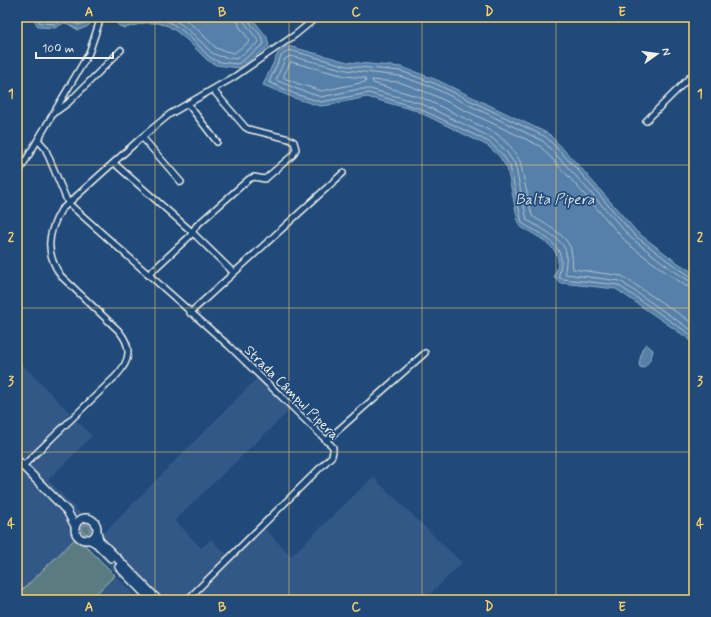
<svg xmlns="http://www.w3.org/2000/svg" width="711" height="617" viewBox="0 0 711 617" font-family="Mynerve,sans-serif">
  <rect width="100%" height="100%" fill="#1f4a7a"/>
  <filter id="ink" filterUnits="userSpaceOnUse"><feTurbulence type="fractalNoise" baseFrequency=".025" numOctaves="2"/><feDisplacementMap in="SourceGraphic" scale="8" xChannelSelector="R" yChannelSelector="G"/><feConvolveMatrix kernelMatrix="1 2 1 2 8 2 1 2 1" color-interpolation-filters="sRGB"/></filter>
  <g filter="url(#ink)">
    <path fill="#325887" d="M 17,359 L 92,436 L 48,480 L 102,535 L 258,377 L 292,408 L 175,520 L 201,548 L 211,539 L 227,555 L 259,523 L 291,556 L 373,477 L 462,563 L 424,600 L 144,600 L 79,535 L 17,595 Z
      M 115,575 L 139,600 L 90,600 Z"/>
    <path fill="#5a7c81" stroke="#a7b6b4" d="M81.5 529a4.5 4.5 0 1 1 9 0a4.5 4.5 0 1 1-9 0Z
      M 77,537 L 115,575 L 90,600 L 17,600 L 17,595 Z"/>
    <path fill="#5680a9" stroke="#95adc2" d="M 33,17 L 94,17 C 92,25 86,28 78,30 L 68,24 L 64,23 L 55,28 L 38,27 Z
      M 114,17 L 251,17 L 267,37 L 269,46 L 239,68 L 216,65 L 207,60 L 188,41 L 176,31 L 168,26 L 158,23 L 144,23 L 125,28 L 119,26 L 113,19 Z
      M 288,46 L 348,62 L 402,67 L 437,80 L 549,134 L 580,167 L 637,232 L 675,261 L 694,273 L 694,346 L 689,339 L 616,289 L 561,283 L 557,281 L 554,278 C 555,272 558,268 558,262 C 559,245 531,233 519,226 L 507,168 L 499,156 L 488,146 L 417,111 L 367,97 L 329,105 L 320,106 L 294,98 L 263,85 L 278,53 Z
      M 646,344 L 653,350 C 653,355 647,366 643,368 L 640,367 L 639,364 L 642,349 Z"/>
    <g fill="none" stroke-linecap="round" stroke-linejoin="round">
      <path stroke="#b5c4cf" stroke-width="1" d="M 37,17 L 40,23 L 55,24 L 65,19 L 69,20 L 78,25 C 83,24 88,22 89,17
        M 117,17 C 125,30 134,20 145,19 C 153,18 161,19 169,22 C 181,28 191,38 200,47 C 203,51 207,55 211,58 C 219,63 229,63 238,64 L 264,44 C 263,33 250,28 248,17
        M 168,17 L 181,24 L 194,35 L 212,53 L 219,56 L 236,59 L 259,42 L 245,23 L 243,17
        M 182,17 L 198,30 L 216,48 L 221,50 L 234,53 L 250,41 L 239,26 L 237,17
        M 291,62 L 345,76 L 365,78 L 366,81 L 365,82 L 322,91 L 299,84 L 284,78 L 284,75 Z
        M 694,276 L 690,276 L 672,264 L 634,235 L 577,169 L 546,137 L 436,84 L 401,71 L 347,66 L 289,50 L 281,56 L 269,82 L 295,94 L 321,102 L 369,93 L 418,108 L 489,142 L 502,154 L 510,166 L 522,223 C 536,232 559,241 561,259 C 562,266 558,272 559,278 L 563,279 L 618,285 L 691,335 L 694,339
        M 694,281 L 688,280 L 670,268 L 631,238 L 573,173 L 543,141 L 434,88 L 400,76 L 346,70 L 290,56 L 285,59 L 276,80 L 297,89 L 321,97 L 359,89 L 370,89 L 420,103 L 492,138 L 505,150 L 515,164 L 527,220 C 538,227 563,238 566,252 C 567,260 565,267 565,274 L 620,281 L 694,332
        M 694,287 L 686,286 L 667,273 L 628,244 L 569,177 L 540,146 L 431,94 L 399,82 L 372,80 L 373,83 L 423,98 L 497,134 L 511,147 L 520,161 L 532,216 C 544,224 568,235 571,250 C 573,257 572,263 573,269 L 622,276 L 694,324"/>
      <g stroke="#f4f1e8" stroke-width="8">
        <path id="minor" d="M 188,104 L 217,142
          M 57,111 L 68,103 L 121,50
          M 646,121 L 694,73
          M 142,137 L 181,182
          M 38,140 L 45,148 L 68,203 L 229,346 L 291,406 L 333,447 L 333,451 L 332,456 L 187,600
          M 114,163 L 192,232 L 234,273
          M 17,175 L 89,53 L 101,17
          M 148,275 L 190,236 L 196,226 L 249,179 L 254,177 L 265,179 L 293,155 L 296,149 L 294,142 L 289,139 L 248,129 L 245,127 L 213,90
          M 190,313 L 343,173
          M 326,441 L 425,353
          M 23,466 L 116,376 C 131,360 132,347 119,331 L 61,276 C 45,253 47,234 61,210 L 142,137 L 170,114 L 234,77 L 295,35 L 317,17"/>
      </g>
      <g stroke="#f4f1e8" stroke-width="10">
        <path id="secondary" d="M 17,460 L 67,511 L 75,526
          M75 529a11 11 0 1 1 22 0a11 11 0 1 1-22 0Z
          M 97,531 L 99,540 L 158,600
          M 88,539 L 96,543 L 111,558
          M 119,567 L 151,600"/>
      </g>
      <use href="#minor" stroke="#1f4a7a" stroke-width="5"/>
      <use href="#secondary" stroke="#1f4a7a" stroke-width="7"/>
    </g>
  </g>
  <path fill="none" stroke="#ffd166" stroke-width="1" stroke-opacity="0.55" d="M 155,17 L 155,600M 289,17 L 289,600M 422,17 L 422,600M 556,17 L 556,600M 17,165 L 694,165M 17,308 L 694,308M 17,452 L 694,452"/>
  <g text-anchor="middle" stroke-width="3.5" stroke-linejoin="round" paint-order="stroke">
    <g font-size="14" fill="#f4f1e8" stroke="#1f4a7a">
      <text transform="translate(292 392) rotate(45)" y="5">Strada Câmpul Pipera</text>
    </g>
    <g font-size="15" font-style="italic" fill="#dce0df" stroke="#1f4a7a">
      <text x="555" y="204">Balta Pipera</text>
    </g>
  </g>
  <rect width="711" height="617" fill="none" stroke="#1f4a7a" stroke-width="44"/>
  <g transform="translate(657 54) rotate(76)" stroke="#1f4a7a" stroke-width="3" paint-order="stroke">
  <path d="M0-3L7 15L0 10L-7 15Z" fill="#f4f1e8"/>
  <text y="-6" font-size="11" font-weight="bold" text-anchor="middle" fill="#f4f1e8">N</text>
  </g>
  <path d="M36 52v6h77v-6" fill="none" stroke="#f4f1e8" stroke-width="2"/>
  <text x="42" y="52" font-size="12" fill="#f4f1e8" stroke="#1f4a7a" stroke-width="3" paint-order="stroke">100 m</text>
  <rect x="22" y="22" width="667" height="573" fill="none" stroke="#ffd166" stroke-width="1.5"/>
  <g font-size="13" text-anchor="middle" font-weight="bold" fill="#ffd166">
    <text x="89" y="16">A</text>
    <text x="222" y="16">B</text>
    <text x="356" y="16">C</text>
    <text x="489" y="16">D</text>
    <text x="622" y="16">E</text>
    <text x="11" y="98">1</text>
    <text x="700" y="98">1</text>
    <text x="11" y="241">2</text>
    <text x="700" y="241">2</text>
    <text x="11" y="385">3</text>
    <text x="700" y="385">3</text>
    <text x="11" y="528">4</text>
    <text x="700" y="528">4</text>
    <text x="89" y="611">A</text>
    <text x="222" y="611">B</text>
    <text x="356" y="611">C</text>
    <text x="489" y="611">D</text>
    <text x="622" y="611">E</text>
  </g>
</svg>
